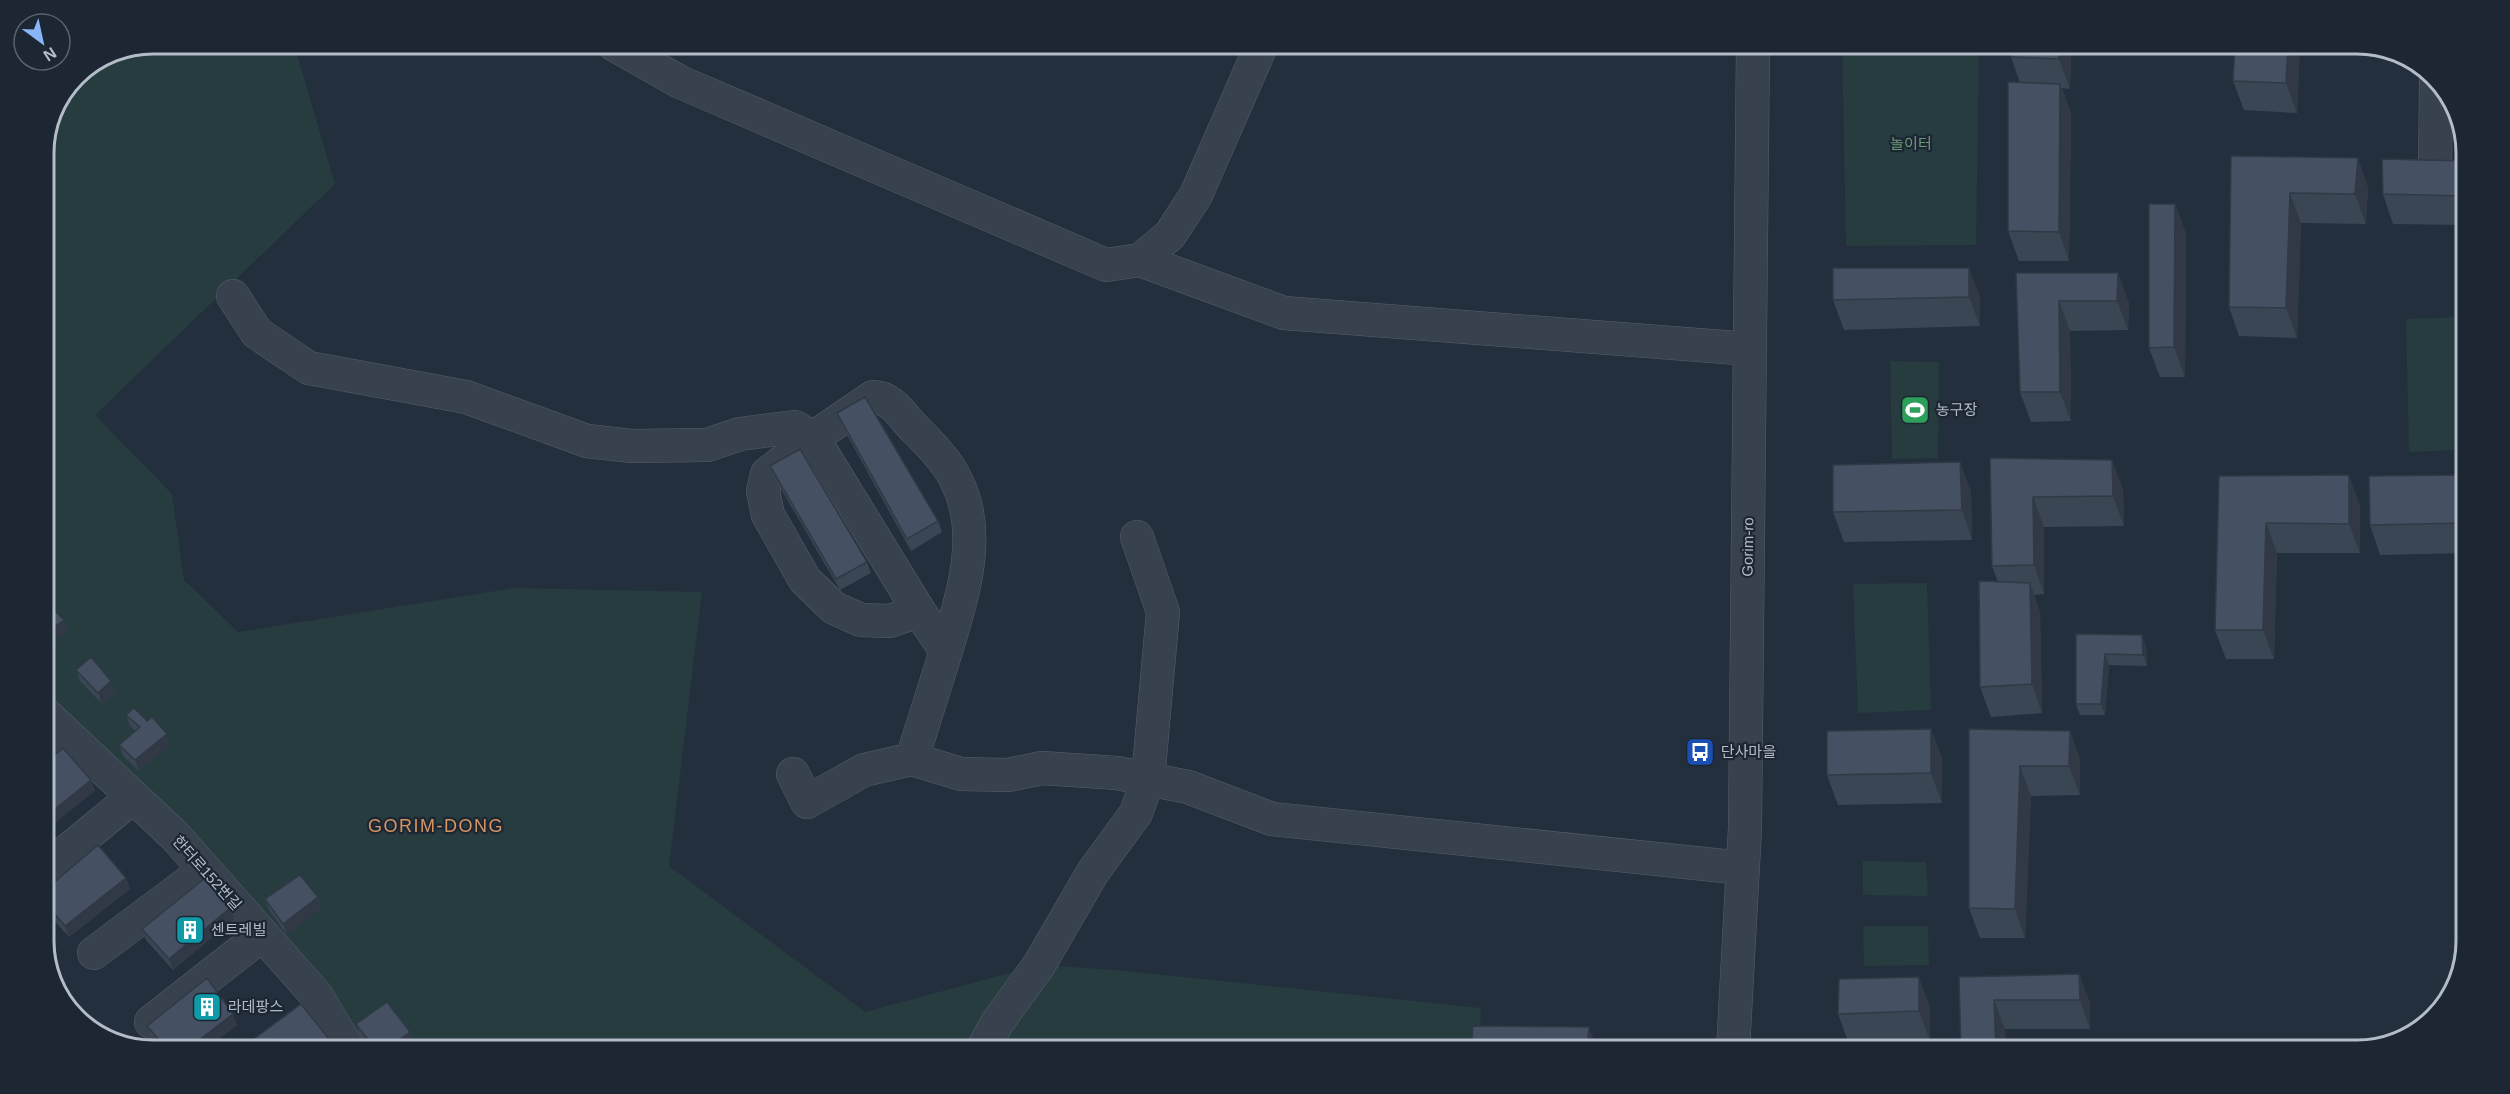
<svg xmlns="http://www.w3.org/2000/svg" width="2510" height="1094" viewBox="0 0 2510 1094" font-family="Helvetica,'Noto Sans KR',sans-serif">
  <rect width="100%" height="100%" fill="#242f3e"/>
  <path fill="#263c3f" d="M 153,44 L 294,44 L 335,184 L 95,415 L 172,494 L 184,580 L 238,632 L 514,588 L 702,592 L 669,866 L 865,1012 L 1039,965 L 1116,970 L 1481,1008 L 1479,1050 L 346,1050 L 44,714 L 44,146 L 76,75 L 111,52 Z
    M 1842,44 L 1979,44 L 1976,245 L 1846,246 Z
    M 2466,317 L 2466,371 L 2457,372 L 2456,450 L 2409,452 L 2406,319 Z
    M 1890,361 L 1939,362 L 1938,458 L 1892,459 Z
    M 1927,583 L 1931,710 L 1858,713 L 1853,584 Z
    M 1863,861 L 1926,862 L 1928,896 L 1863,895 Z
    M 1863,926 L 1928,926 L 1929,965 L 1864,966 Z"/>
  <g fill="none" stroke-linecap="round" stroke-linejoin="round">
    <g stroke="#565f6c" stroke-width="34">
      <path id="minor" d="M 613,44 L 680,82 L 1106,265 L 1140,260 L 1170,235 L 1196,195 L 1262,44
        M 2435,172 L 2436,81
        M 1140,260 L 1284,313 L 1750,349
        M 233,296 L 257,333 L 309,368 L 466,397 L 587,441 L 632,446 L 707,445 L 740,434 L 795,427 L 813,438 L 919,611
        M 44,713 L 175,836 L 316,995 L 349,1050
        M 44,758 L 69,737
        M 912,759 L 946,651 L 919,611 L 890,621 L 861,620 L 834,608 L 805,580 L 768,515 L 763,491 L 767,474 L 813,438 L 873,397 C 892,397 903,417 915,429 C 930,444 947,461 956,480 C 984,534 962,597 946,651
        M 793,774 L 807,802 L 864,770 L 912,759 L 961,774 L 1008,775 L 1042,768 L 1117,773 L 1188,787 L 1272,819 L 1743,868
        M 44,870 L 133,797
        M 94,953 L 205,870
        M 151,1022 L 262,935
        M 982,1050 L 997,1023 L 1039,965 L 1093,872 L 1136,813 L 1148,779 L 1163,612 L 1137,537
        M 1733,1050 L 1745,828 L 1753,44"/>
    </g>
    <use href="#minor" stroke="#38414e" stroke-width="33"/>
  </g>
  <path fill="#3b4654" d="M 2071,44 L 2070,89 L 2062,88 L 2071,114 L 2069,261 L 2019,261 L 2008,231 L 2020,83 L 2011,57 Z
    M 2235,44 L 2300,44 L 2297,113 L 2244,110 L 2233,81 Z
    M 2231,156 L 2368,187 L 2366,224 L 2301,223 L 2297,338 L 2239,336 L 2229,307 Z
    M 2466,161 L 2466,225 L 2393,224 L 2383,194 Z
    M 2175,204 L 2186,234 L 2185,377 L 2160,377 L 2149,348 Z
    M 1833,268 L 1980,297 L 1980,326 L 1844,330 L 1833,300 Z
    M 2016,273 L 2129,303 L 2128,330 L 2070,331 L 2071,421 L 2031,422 L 2020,392 Z
    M 837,413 L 938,521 L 942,532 L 911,551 L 841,424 Z
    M 1990,458 L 2123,489 L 2124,526 L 2044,527 L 2044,594 L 2034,595 L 2040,612 L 2042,713 L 1991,717 L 1980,687 L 1998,582 L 1992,566 Z
    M 770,466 L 867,562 L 871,573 L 840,590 L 774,477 Z
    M 2466,475 L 2466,553 L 2380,555 L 2370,525 Z
    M 2219,476 L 2360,505 L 2360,553 L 2277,553 L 2274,659 L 2226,659 L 2215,630 Z
    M 1971,491 L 1972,540 L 1844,542 L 1833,512 Z
    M 2076,634 L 2146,646 L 2147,666 L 2109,665 L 2105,715 L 2080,715 L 2076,704 Z
    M 76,670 L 115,692 L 102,704 L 80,681 Z
    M 126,715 L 147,721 L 171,745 L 139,771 L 123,756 L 119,745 L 136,731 L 130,726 Z
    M 1931,729 L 1942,758 L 1942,803 L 1838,805 L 1827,775 Z
    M 1969,729 L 2070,731 L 2080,760 L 2080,795 L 2031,796 L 2025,938 L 1980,938 L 1969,908 Z
    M 126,878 L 130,889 L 69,937 L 44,909 L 44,891 Z
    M 318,897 L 322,908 L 287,935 L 269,910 L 265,899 Z
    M 234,919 L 173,970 L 146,940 L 142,929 Z
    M 2079,974 L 2090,1003 L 2090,1029 L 2005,1029 L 2006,1050 L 1961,1050 L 1959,977 Z
    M 1930,1007 L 1930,1041 L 1849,1044 L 1838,1014 Z
    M 356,1024 L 414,1043 L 404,1050 L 372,1050 L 360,1035 Z
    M 237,1025 L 204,1050 L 163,1050 L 151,1037 L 147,1026 Z"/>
  <path fill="#303945" d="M 2060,44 L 2071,44 L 2070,89 L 2059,59 Z
    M 2288,44 L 2300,44 L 2297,113 L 2286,83 Z
    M 2060,84 L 2071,114 L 2069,261 L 2059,232 Z
    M 2358,158 L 2368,187 L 2366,224 L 2355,194 Z
    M 2290,193 L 2301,223 L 2297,338 L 2286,308 Z
    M 2175,204 L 2186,234 L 2185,377 L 2174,347 Z
    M 1969,268 L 1980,297 L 1980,326 L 1969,297 Z
    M 2118,273 L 2129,303 L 2128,330 L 2117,301 Z
    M 2059,301 L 2070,331 L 2071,421 L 2060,392 Z
    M 2112,460 L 2123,489 L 2124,526 L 2113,496 Z
    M 1960,462 L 1971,491 L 1972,540 L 1962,510 Z
    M 2349,475 L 2360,505 L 2360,553 L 2349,524 Z
    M 2033,497 L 2044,527 L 2044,594 L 2034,565 Z
    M 2266,523 L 2277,553 L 2274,659 L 2263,630 Z
    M 2030,583 L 2040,612 L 2042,713 L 2032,684 Z
    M 64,620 L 68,631 L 55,641 L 58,648 L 44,658 L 44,644 L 48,632 Z
    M 2142,635 L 2146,646 L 2147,666 L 2143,655 Z
    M 2105,654 L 2109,665 L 2105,715 L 2101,704 Z
    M 111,681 L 115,692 L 102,704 L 98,693 Z
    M 1931,729 L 1942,758 L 1942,803 L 1931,773 Z
    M 2070,731 L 2080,760 L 2080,795 L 2069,766 Z
    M 167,734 L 171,745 L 139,771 L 135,760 Z
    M 2020,766 L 2031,796 L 2025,938 L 2015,909 Z
    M 91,780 L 95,791 L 44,832 L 44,818 Z
    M 126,878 L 130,889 L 69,937 L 65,926 Z
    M 318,897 L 322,908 L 287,935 L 283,924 Z
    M 230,908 L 234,919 L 173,970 L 169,959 Z
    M 2079,974 L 2090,1003 L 2090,1029 L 2080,1000 Z
    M 1919,977 L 1930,1007 L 1930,1041 L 1919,1011 Z
    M 1994,1000 L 2005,1029 L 2006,1050 L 1996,1050 Z
    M 233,1014 L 237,1025 L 204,1050 L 186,1050 Z
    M 1589,1027 L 1597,1048 L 1596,1050 L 1587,1050 Z
    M 410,1032 L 414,1043 L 404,1050 L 385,1050 Z
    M 329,1039 L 333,1050 L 313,1050 Z"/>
  <path fill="#455162" stroke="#303945" stroke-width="1.5" d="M 2011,44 L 2060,44 L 2059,59 L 2011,57 Z
    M 2235,44 L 2288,44 L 2286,83 L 2233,81 Z
    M 2008,82 L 2060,84 L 2059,232 L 2008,231 Z
    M 2231,156 L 2358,158 L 2355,194 L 2290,193 L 2286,308 L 2229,307 Z
    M 2382,159 L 2466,161 L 2466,196 L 2383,194 Z
    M 2149,204 L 2175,204 L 2174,347 L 2149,348 Z
    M 1833,268 L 1969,268 L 1969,297 L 1833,300 Z
    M 2016,273 L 2118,273 L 2117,301 L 2059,301 L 2060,392 L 2020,392 Z
    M 865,397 L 938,521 L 907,539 L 837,413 Z
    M 800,449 L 867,562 L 836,579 L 770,466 Z
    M 1990,458 L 2112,460 L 2113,496 L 2033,497 L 2034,565 L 1992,566 Z
    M 1960,462 L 1962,510 L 1833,512 L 1833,465 Z
    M 2349,475 L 2349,524 L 2266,523 L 2263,630 L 2215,630 L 2219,476 Z
    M 2466,475 L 2466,523 L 2370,525 L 2369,476 Z
    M 1979,581 L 2030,583 L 2032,684 L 1980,687 Z
    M 50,606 L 64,620 L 48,632 L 54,637 L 44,644 L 44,608 L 45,609 Z
    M 2076,634 L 2142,635 L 2143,655 L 2105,654 L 2101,704 L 2076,704 Z
    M 91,657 L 111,681 L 98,693 L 76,670 Z
    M 134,708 L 147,721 L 152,717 L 167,734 L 135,760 L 119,745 L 140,727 L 126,715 Z
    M 1931,729 L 1931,773 L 1827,775 L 1827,731 Z
    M 1969,729 L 2070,731 L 2069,766 L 2020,766 L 2015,909 L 1969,908 Z
    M 63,748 L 91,780 L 44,818 L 44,764 Z
    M 98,845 L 126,878 L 65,926 L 44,902 L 44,891 Z
    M 300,875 L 318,897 L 283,924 L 265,899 Z
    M 204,879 L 230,908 L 169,959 L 142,929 Z
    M 2079,974 L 2080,1000 L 1994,1000 L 1996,1050 L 1961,1050 L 1959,977 Z
    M 1919,977 L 1919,1011 L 1838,1014 L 1839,979 Z
    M 207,978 L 233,1014 L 186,1050 L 168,1050 L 147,1026 Z
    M 63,999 L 75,1015 L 66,1008 Z
    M 387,1002 L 410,1032 L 385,1050 L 376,1050 L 356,1024 Z
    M 301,1004 L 329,1039 L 313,1050 L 239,1050 Z
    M 1473,1026 L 1589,1027 L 1587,1050 L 1471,1050 Z"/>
  <defs>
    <g id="stadium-square" transform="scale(1.5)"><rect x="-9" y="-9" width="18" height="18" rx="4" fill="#2e9e5b" stroke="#1d2633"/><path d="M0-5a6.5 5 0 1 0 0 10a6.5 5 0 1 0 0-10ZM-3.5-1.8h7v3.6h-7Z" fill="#fff"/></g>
    <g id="bus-square" transform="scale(1.5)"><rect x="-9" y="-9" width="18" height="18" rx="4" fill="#1a4fb4" stroke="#1d2633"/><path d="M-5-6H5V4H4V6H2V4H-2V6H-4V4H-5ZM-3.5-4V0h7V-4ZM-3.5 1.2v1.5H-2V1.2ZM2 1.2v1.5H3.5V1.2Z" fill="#fff"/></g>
    <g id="building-square" transform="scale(1.5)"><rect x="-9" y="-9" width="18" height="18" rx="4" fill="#0f9aa8" stroke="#1d2633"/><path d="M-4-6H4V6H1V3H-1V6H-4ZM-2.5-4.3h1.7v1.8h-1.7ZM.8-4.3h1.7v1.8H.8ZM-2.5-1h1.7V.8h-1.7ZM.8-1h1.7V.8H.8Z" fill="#fff"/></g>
  </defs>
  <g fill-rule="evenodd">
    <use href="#stadium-square" x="1915" y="410"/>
    <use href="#bus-square" x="1700" y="752"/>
    <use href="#building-square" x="190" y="930"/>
    <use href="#building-square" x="207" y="1007"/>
  </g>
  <g text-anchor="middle" stroke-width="4.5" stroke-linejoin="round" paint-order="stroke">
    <g font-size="15" fill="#6b9a76" stroke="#1d2633">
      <text x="1911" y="149">놀이터</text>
    </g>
    <g font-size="15" fill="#b4bcc9" stroke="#1d2633" text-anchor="start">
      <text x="1936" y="415">농구장</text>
      <text x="1721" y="757">단사마을</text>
      <text x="211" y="935">센트레빌</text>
      <text x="228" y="1012">라데팡스</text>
    </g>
    <g font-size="15" fill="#b4bcc9" stroke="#1d2633">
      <text transform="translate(1748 547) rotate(-89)" y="5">Gorim-ro</text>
      <text transform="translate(207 873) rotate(48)" y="5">한터로152번길</text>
    </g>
    <g font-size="18" letter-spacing="1.5" fill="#d59563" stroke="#1d2633">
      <text x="436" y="832">GORIM-DONG</text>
    </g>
  </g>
  <path d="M0 0H2510V1094H0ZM153 54H2357A99 99 0 0 1 2456 153V941A99 99 0 0 1 2357 1040H153A99 99 0 0 1 54 941V153A99 99 0 0 1 153 54Z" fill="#1d2633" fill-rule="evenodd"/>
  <path fill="none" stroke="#b4bcc9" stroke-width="3" d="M153 54H2357A99 99 0 0 1 2456 153V941A99 99 0 0 1 2357 1040H153A99 99 0 0 1 54 941V153A99 99 0 0 1 153 54Z"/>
  <g transform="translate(42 42) rotate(147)"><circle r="28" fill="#1d2633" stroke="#59626f" stroke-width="1.5"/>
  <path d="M0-4.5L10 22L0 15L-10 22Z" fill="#8ab4f8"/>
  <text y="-9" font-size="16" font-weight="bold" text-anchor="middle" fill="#b4bcc9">N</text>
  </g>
</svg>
